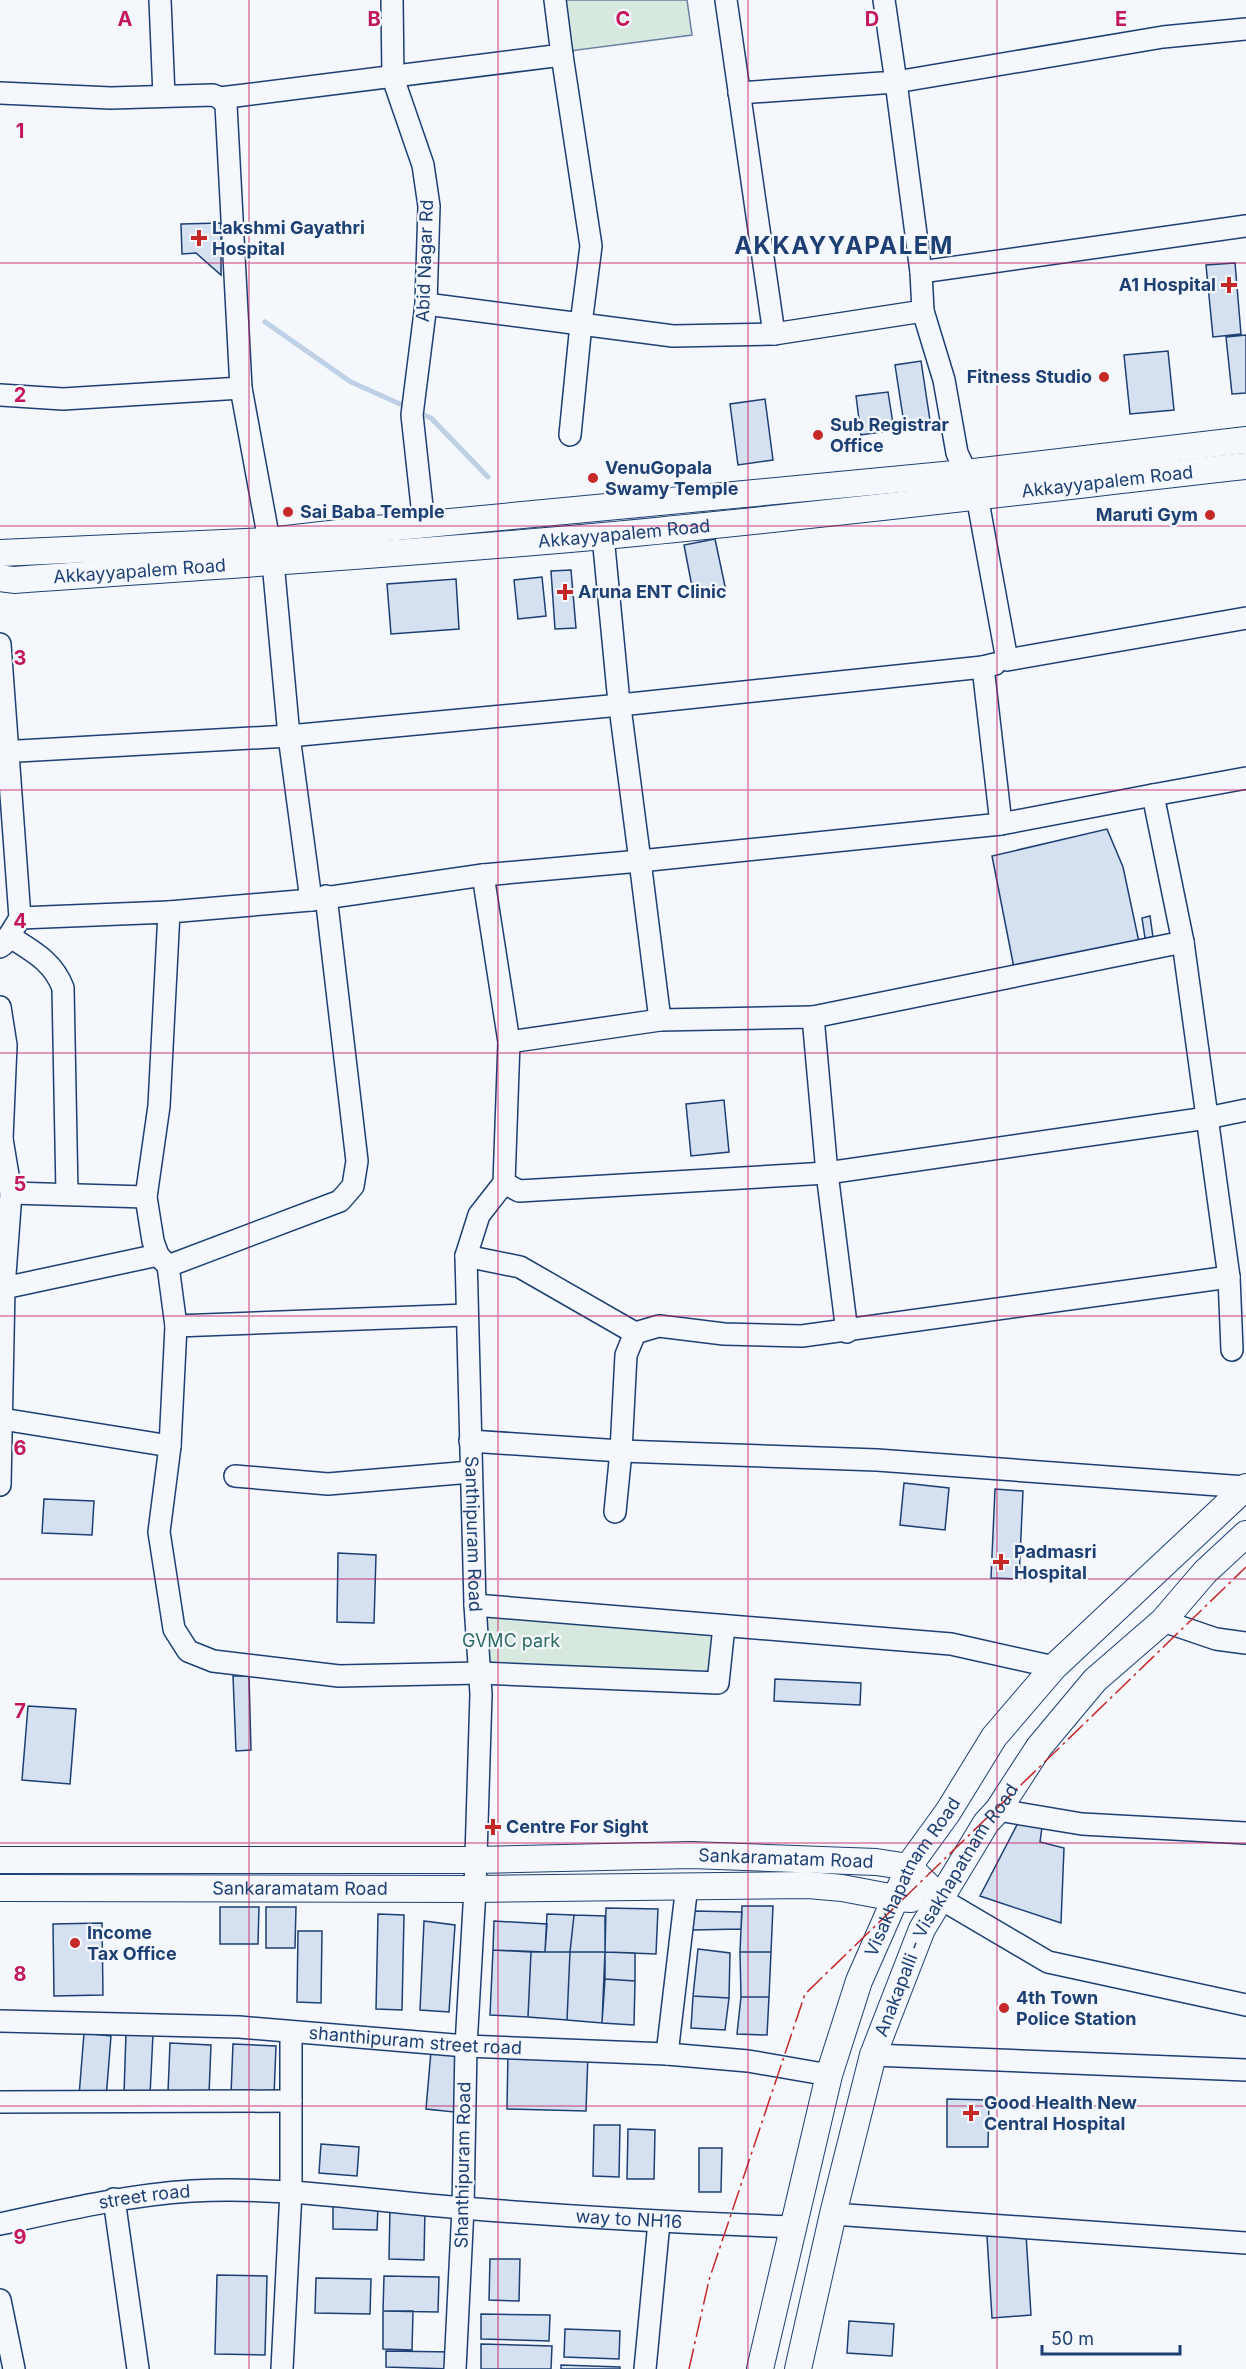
<svg xmlns="http://www.w3.org/2000/svg" width="1246" height="2369" viewBox="0 0 1246 2369" font-family="Inter,sans-serif">
  <rect width="100%" height="100%" fill="#f4f7fb"/>
  <path fill="#d7e8df" stroke="#687fa3" stroke-width="1.5" d="M 564,0 L 687,0 L 692,35 L 570,51 Z
    M 475,1605 L 724,1626 L 718,1683 L 480,1673 Z"/>
  <g fill="none" stroke-linecap="round" stroke-linejoin="round">
    <path stroke="#bed0e5" stroke-width="5" d="M 265,322 L 351,382 L 409,408
      M 417,412 L 431,418 L 488,477"/>
  </g>
  <path fill="#d5e0f0" stroke="#1d3f73" stroke-width="1.5" d="M 221,223 L 221,275 L 196,253 L 182,254 L 181,224 Z
    M 1235,263 L 1241,334 L 1213,337 L 1206,265 Z
    M 1246,335 L 1246,393 L 1232,394 L 1226,337 Z
    M 1168,351 L 1174,410 L 1130,414 L 1124,355 Z
    M 921,361 L 931,427 L 905,430 L 895,365 Z
    M 888,392 L 894,430 L 861,435 L 856,396 Z
    M 765,399 L 773,460 L 738,465 L 730,404 Z
    M 715,539 L 726,591 L 694,597 L 684,545 Z
    M 571,570 L 576,628 L 555,629 L 551,571 Z
    M 542,577 L 546,616 L 518,619 L 514,580 Z
    M 456,579 L 459,629 L 391,634 L 387,584 Z
    M 1107,829 L 1123,867 L 1139,942 L 1015,973 L 992,856 Z
    M 1150,916 L 1153,937 L 1145,938 L 1142,918 Z
    M 724,1100 L 729,1152 L 691,1156 L 686,1104 Z
    M 904,1483 L 949,1488 L 945,1530 L 900,1525 Z
    M 995,1489 L 1023,1491 L 1019,1579 L 991,1578 Z
    M 44,1499 L 94,1501 L 92,1535 L 42,1533 Z
    M 338,1553 L 376,1555 L 374,1623 L 337,1622 Z
    M 233,1676 L 249,1676 L 251,1750 L 236,1751 Z
    M 775,1679 L 861,1683 L 860,1705 L 774,1701 Z
    M 28,1706 L 76,1709 L 70,1784 L 22,1780 Z
    M 1019,1821 L 1042,1827 L 1040,1842 L 1064,1848 L 1061,1923 L 980,1896 Z
    M 742,1906 L 773,1906 L 771,1952 L 740,1952 Z
    M 220,1907 L 259,1907 L 258,1944 L 220,1944 Z
    M 266,1907 L 296,1907 L 295,1948 L 266,1948 Z
    M 606,1908 L 658,1909 L 656,1954 L 605,1952 Z
    M 694,1911 L 742,1912 L 741,1929 L 693,1930 Z
    M 378,1914 L 404,1915 L 402,2010 L 376,2009 Z
    M 547,1914 L 574,1915 L 570,1952 L 545,1952 Z
    M 574,1915 L 605,1916 L 605,1952 L 570,1952 Z
    M 424,1921 L 455,1925 L 449,2012 L 420,2010 Z
    M 494,1921 L 547,1924 L 545,1952 L 493,1950 Z
    M 102,1923 L 103,1995 L 54,1996 L 53,1924 Z
    M 298,1931 L 322,1931 L 321,2003 L 297,2002 Z
    M 698,1949 L 730,1953 L 729,1998 L 693,1996 Z
    M 493,1950 L 531,1952 L 528,2017 L 490,2015 Z
    M 531,1952 L 570,1952 L 567,2020 L 528,2017 Z
    M 570,1952 L 605,1952 L 602,2023 L 567,2020 Z
    M 605,1952 L 635,1953 L 635,1981 L 605,1979 Z
    M 740,1952 L 771,1952 L 769,1997 L 741,1997 Z
    M 605,1979 L 635,1981 L 634,2025 L 602,2023 Z
    M 693,1996 L 729,1998 L 725,2030 L 691,2028 Z
    M 741,1997 L 769,1997 L 767,2035 L 737,2034 Z
    M 84,2033 L 111,2036 L 106,2099 L 79,2096 Z
    M 126,2033 L 153,2034 L 150,2095 L 124,2094 Z
    M 170,2043 L 211,2045 L 209,2094 L 168,2092 Z
    M 233,2044 L 276,2046 L 274,2096 L 231,2094 Z
    M 431,2051 L 459,2053 L 454,2112 L 426,2109 Z
    M 508,2051 L 588,2053 L 586,2111 L 507,2109 Z
    M 947,2099 L 989,2100 L 988,2147 L 947,2147 Z
    M 594,2125 L 620,2125 L 619,2177 L 593,2176 Z
    M 628,2129 L 655,2130 L 654,2179 L 627,2179 Z
    M 321,2144 L 359,2147 L 357,2176 L 319,2173 Z
    M 699,2148 L 722,2148 L 721,2192 L 699,2192 Z
    M 333,2205 L 378,2206 L 377,2230 L 333,2229 Z
    M 390,2207 L 425,2208 L 424,2260 L 389,2259 Z
    M 1026,2234 L 1031,2315 L 992,2318 L 987,2236 Z
    M 490,2259 L 520,2259 L 519,2301 L 489,2300 Z
    M 217,2275 L 267,2276 L 265,2355 L 215,2354 Z
    M 384,2276 L 439,2277 L 438,2312 L 383,2311 Z
    M 316,2278 L 371,2279 L 370,2314 L 315,2313 Z
    M 383,2311 L 413,2311 L 412,2350 L 383,2349 Z
    M 481,2314 L 550,2315 L 549,2341 L 481,2339 Z
    M 849,2321 L 894,2324 L 892,2356 L 847,2353 Z
    M 565,2329 L 620,2331 L 619,2359 L 564,2357 Z
    M 481,2344 L 552,2346 L 551,2369 L 481,2369 Z
    M 386,2351 L 452,2352 L 452,2369 L 386,2367 Z
    M 561,2365 L 620,2367 L 620,2369 L 561,2369 Z"/>
  <g fill="none" stroke-linecap="round" stroke-linejoin="round">
    <g stroke="#1d3f73" stroke-width="24">
      <g id="minor">
        <path d="M 160,0 L 164,96"/>
        <path d="M 392,0 L 393,78 L 423,165 L 429,206 L 426,304 L 412,415 L 424,525"/>
        <path d="M 726,0 L 774,334"/>
        <path d="M 0,93 L 111,98 L 213,95 L 220,98 L 226,105 L 241,388 L 273,562 L 289,736 L 620,705 L 983,667"/>
        <path d="M 739,93 L 896,82 L 884,0"/>
        <path d="M 220,98 L 562,55 L 555,0"/>
        <path d="M 1246,226 L 921,272 L 923,311 L 944,380 L 957,453 L 977,496 L 1007,660 L 1246,618"/>
        <path d="M 921,272 L 896,82 L 1163,37 L 1246,29"/>
        <path d="M 426,304 L 581,324 L 591,246 L 562,55"/>
        <path d="M 0,395 L 63,399 L 241,388"/>
        <path d="M 570,435 L 581,324 L 673,336 L 774,334 L 923,311"/>
        <path d="M 603,536 L 618,692 L 640,861 L 1001,824 L 983,667 L 995,664"/>
        <path d="M 0,644 L 20,918 L 4,944 L 0,947"/>
        <path d="M 0,752 L 289,736 L 311,900"/>
        <path d="M 1153,795 L 1246,778"/>
        <path d="M 1001,824 L 1153,795 L 1183,942 L 1229,1277 L 1232,1350"/>
        <path d="M 483,875 L 640,861 L 660,1020 L 813,1017 L 827,1173 L 847,1332"/>
        <path id="s1" d="M 169,912 L 311,900 L 483,875 L 509,1042 L 504,1183 L 479,1215 L 466,1256 L 475,1605 L 481,1694 L 475,1889 L 466,2046 L 463,2208 L 455,2369"/>
        <path d="M 20,918 L 169,912 L 159,1106 L 146,1197 L 153,1241 L 158,1255 L 168,1266 L 176,1326 L 467,1315"/>
        <path d="M 9,936 C 32,951 53,961 63,988 L 67,1193"/>
        <path d="M 0,1007 L 6,1045 L 2,1139 L 0,1139"/>
        <path d="M 813,1017 L 1183,942"/>
        <path d="M 509,1042 L 660,1020"/>
        <path d="M 2,1139 L 11,1193 L 146,1197"/>
        <path d="M 504,1183 L 519,1191 L 827,1173 L 1207,1118 L 1246,1110"/>
        <path d="M 466,1256 L 520,1267 L 635,1333"/>
        <path d="M 168,1266 L 340,1201 L 353,1186 L 357,1161 L 326,896"/>
        <path d="M 4,1288 L 158,1255"/>
        <path d="M 176,1326 L 170,1446 L 159,1532 L 174,1629 L 188,1651 L 213,1661 L 339,1676 L 480,1673 L 718,1683 L 724,1626"/>
        <path d="M 2,1419 L 170,1446"/>
        <path d="M 470,1441 L 621,1451 L 877,1460 L 1246,1487"/>
        <path d="M 235,1476 L 328,1484 L 471,1472"/>
        <path d="M 0,1485 L 4,1288 L 11,1193"/>
        <path d="M 615,1512 L 621,1451 L 626,1355 L 635,1333 L 659,1326 L 724,1334 L 802,1336 L 1229,1277"/>
        <path d="M 475,1605 L 951,1644 L 1054,1667"/>
        <path d="M 1163,1621 L 1216,1639 L 1246,1643"/>
        <path d="M 998,1810 L 1082,1824 L 1246,1833"/>
        <path d="M 941,1899 L 1048,1962 L 1246,2005"/>
        <path id="s2" d="M 0,2021 L 239,2027 L 466,2046 L 667,2054 L 748,2061 L 829,2075"/>
        <path d="M 667,2054 L 687,1885"/>
        <path d="M 873,2055 L 1246,2070"/>
        <path d="M 0,2102 L 291,2101"/>
        <path d="M 114,2199 L 138,2369"/>
        <path d="M 833,2214 L 1246,2243"/>
        <path id="s3" d="M 0,2224 C 64,2210 127,2195 192,2191 C 283,2186 373,2201 463,2208 C 574,2217 684,2223 794,2227"/>
        <path d="M 0,2300 L 14,2369"/>
        <path d="M 282,2369 L 291,2191 L 291,2032"/>
        <path d="M 645,2369 L 659,2222"/>
      </g>
    </g>
    <g stroke="#1d3f73" stroke-width="28">
      <g id="major">
        <path d="M 0,553 L 269,541 L 365,530 L 965,473 L 1246,440"/>
        <path id="s4" d="M 0,578 L 14,580 C 211,566 407,554 603,536 C 818,516 1032,490 1246,466"/>
        <path id="s5" d="M 0,1860 L 475,1860 L 691,1855 L 876,1862 L 909,1867 L 941,1899"/>
        <path id="s6" d="M 0,1888 L 475,1889 L 808,1885 L 842,1888 L 895,1898 L 911,1899"/>
        <path id="s7" d="M 760,2369 L 829,2075 L 859,1981 L 911,1863 L 948,1812 L 994,1737 L 1054,1667 L 1246,1487"/>
        <path id="s8" d="M 798,2369 L 833,2214 L 873,2055 L 922,1929 L 986,1823 L 998,1810 L 1039,1747 L 1095,1680 L 1163,1621 L 1205,1572 L 1246,1534"/>
      </g>
    </g>
    <use href="#minor" stroke="#f4f7fb" stroke-width="21"/>
    <use href="#major" stroke="#f4f7fb" stroke-width="26"/>
    <path stroke="#c62828" stroke-width="1.5" stroke-dasharray="21 4.5 3 4.5" stroke-linecap="butt" d="M 689,2369 L 709,2280 L 805,1994 L 1246,1567"/>
  </g>
  <path fill="none" stroke="#c2185b" stroke-width="1.5" stroke-opacity="0.55" d="M 249,0 L 249,2369M 498,0 L 498,2369M 748,0 L 748,2369M 997,0 L 997,2369M 0,263 L 1246,263M 0,526 L 1246,526M 0,790 L 1246,790M 0,1053 L 1246,1053M 0,1316 L 1246,1316M 0,1579 L 1246,1579M 0,1843 L 1246,1843M 0,2106 L 1246,2106"/>
  <g fill="#c62828" stroke="#f4f7fb" stroke-width="2">
    <path d="M196 229h6v6h6v6h-6v6h-6v-6h-6v-6h6z"/>
    <path d="M1226 276h6v6h6v6h-6v6h-6v-6h-6v-6h6z"/>
    <circle cx="1104" cy="377" r="6"/>
    <circle cx="818" cy="435" r="6"/>
    <circle cx="593" cy="478" r="6"/>
    <circle cx="288" cy="512" r="6"/>
    <circle cx="1210" cy="515" r="6"/>
    <path d="M562 583h6v6h6v6h-6v6h-6v-6h-6v-6h6z"/>
    <path d="M998 1553h6v6h6v6h-6v6h-6v-6h-6v-6h6z"/>
    <path d="M490 1818h6v6h6v6h-6v6h-6v-6h-6v-6h6z"/>
    <circle cx="75" cy="1943" r="6"/>
    <circle cx="1004" cy="2008" r="6"/>
    <path d="M968 2104h6v6h6v6h-6v6h-6v-6h-6v-6h6z"/>
  </g>
  <g text-anchor="middle" stroke-width="4.5" stroke-linejoin="round" paint-order="stroke">
    <g font-size="18" font-weight="bold" fill="#1d3f73" stroke="#f4f7fb" text-anchor="start">
      <text x="212" y="234">Lakshmi Gayathri<tspan x="212" dy="21">Hospital</tspan></text>
      <text x="1216" y="291" text-anchor="end">A1 Hospital</text>
      <text x="1092" y="383" text-anchor="end">Fitness Studio</text>
      <text x="830" y="431">Sub Registrar<tspan x="830" dy="21">Office</tspan></text>
      <text x="605" y="474">VenuGopala<tspan x="605" dy="21">Swamy Temple</tspan></text>
      <text x="300" y="518">Sai Baba Temple</text>
      <text x="1198" y="521" text-anchor="end">Maruti Gym</text>
      <text x="578" y="598">Aruna ENT Clinic</text>
      <text x="1014" y="1558">Padmasri<tspan x="1014" dy="21">Hospital</tspan></text>
      <text x="506" y="1833">Centre For Sight</text>
      <text x="87" y="1939">Income<tspan x="87" dy="21">Tax Office</tspan></text>
      <text x="1016" y="2004">4th Town<tspan x="1016" dy="21">Police Station</tspan></text>
      <text x="984" y="2109">Good Health New<tspan x="984" dy="21">Central Hospital</tspan></text>
    </g>
    <g font-size="18" fill="#1d3f73" stroke="#f4f7fb">
      <text transform="translate(425 261) rotate(-88)" y="6">Abid Nagar Rd</text>
      <text dy="6" stroke="none"><textPath href="#s4" startOffset="1112">Akkayyapalem Road</textPath></text>
      <text dy="6" stroke="none"><textPath href="#s4" startOffset="626">Akkayyapalem Road</textPath></text>
      <text dy="6" stroke="none"><textPath href="#s4" startOffset="140">Akkayyapalem Road</textPath></text>
      <text dy="6" stroke="none"><textPath href="#s1" startOffset="988">Santhipuram Road</textPath></text>
      <text dy="6" stroke="none"><textPath href="#s5" startOffset="786">Sankaramatam Road</textPath></text>
      <text dy="6" stroke="none"><textPath href="#s7" startOffset="518">Visakhapatnam Road</textPath></text>
      <text dy="6" stroke="none"><textPath href="#s6" startOffset="300">Sankaramatam Road</textPath></text>
      <text dy="6" stroke="none"><textPath href="#s8" startOffset="486">Anakapalli - Visakhapatnam Road</textPath></text>
      <text dy="6" stroke="none"><textPath href="#s2" startOffset="416">shanthipuram street road</textPath></text>
      <text transform="translate(463 2165) rotate(-89)" y="6">Shanthipuram Road</text>
      <text dy="6" stroke="none"><textPath href="#s3" startOffset="147">street road</textPath></text>
      <text dy="6" stroke="none"><textPath href="#s3" startOffset="633">way to NH16</textPath></text>
    </g>
    <g font-size="18" fill="#2c6c60" stroke="#f4f7fb">
      <text x="511" y="1647">GVMC park</text>
    </g>
    <g font-size="24" font-weight="bold" letter-spacing="1.5" fill="#1d3f73" stroke="#f4f7fb">
      <text x="844" y="254">AKKAYYAPALEM</text>
    </g>
  </g>
  <g font-size="20" text-anchor="middle" font-weight="bold" fill="#c2185b" stroke="#f4f7fb" stroke-width="4.5" stroke-linejoin="round" paint-order="stroke">
    <text x="125" y="26">A</text>
    <text x="374" y="26">B</text>
    <text x="623" y="26">C</text>
    <text x="872" y="26">D</text>
    <text x="1121" y="26">E</text>
    <text x="20" y="138">1</text>
    <text x="20" y="402">2</text>
    <text x="20" y="665">3</text>
    <text x="20" y="928">4</text>
    <text x="20" y="1191">5</text>
    <text x="20" y="1455">6</text>
    <text x="20" y="1718">7</text>
    <text x="20" y="1981">8</text>
    <text x="20" y="2244">9</text>
  </g>
  <path d="M1042 2345v9h138v-9" fill="none" stroke="#1d3f73" stroke-width="3"/>
  <text x="1051" y="2345" font-size="18" fill="#1d3f73" stroke="#f4f7fb" stroke-width="4.5" paint-order="stroke">50 m</text>
</svg>
